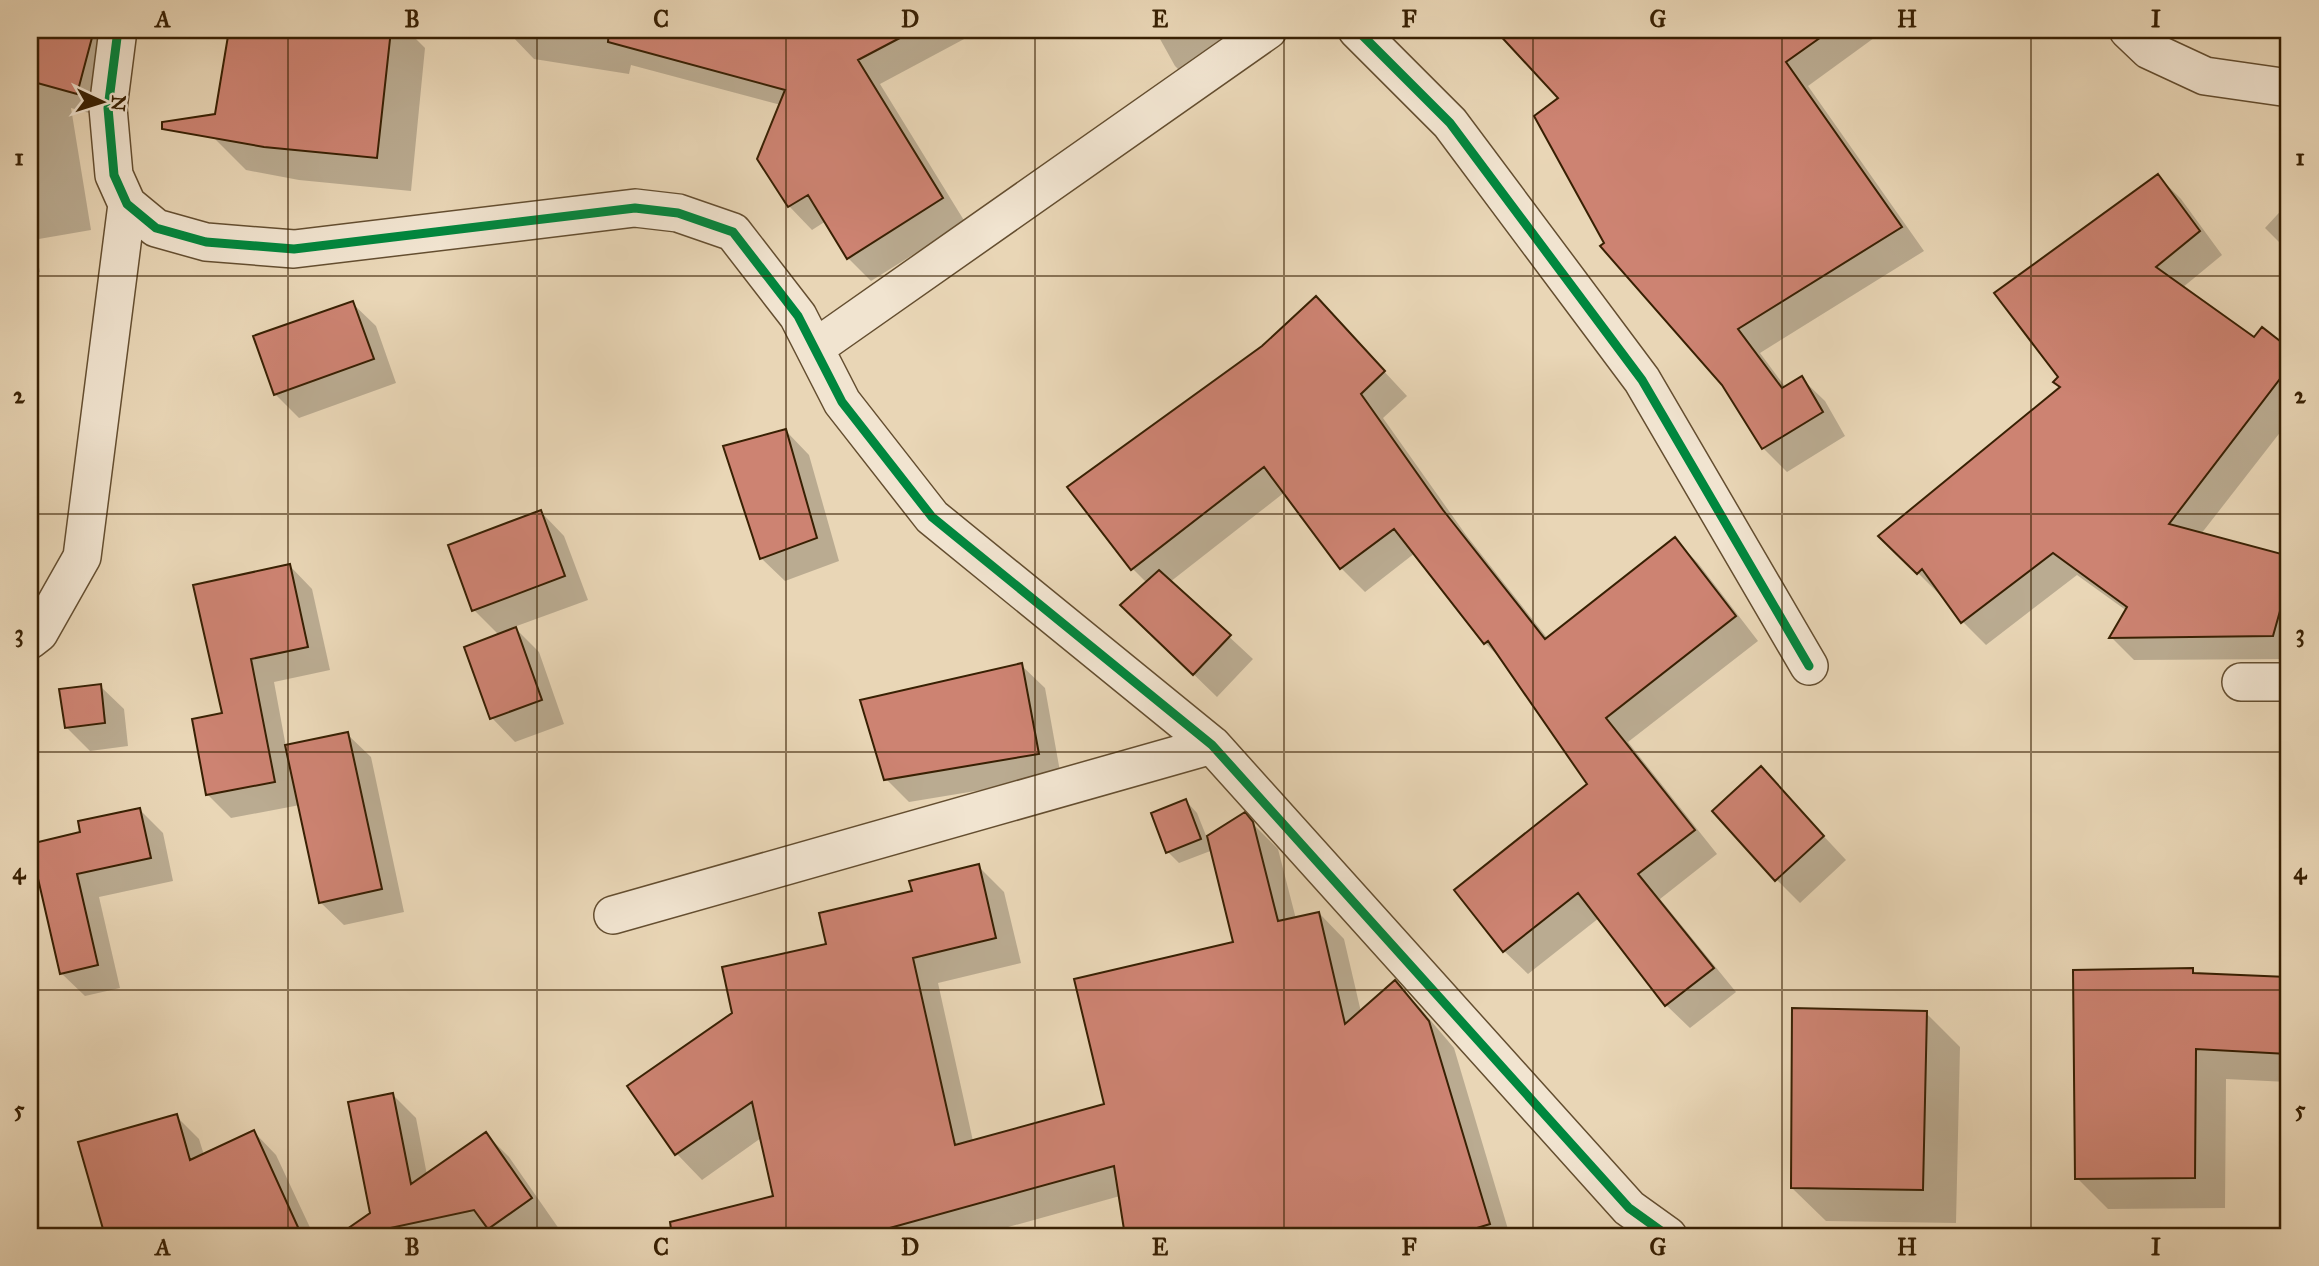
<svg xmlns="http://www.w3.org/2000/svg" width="2319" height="1266" viewBox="0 0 2319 1266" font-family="'IM FELL Great Primer',serif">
  <rect width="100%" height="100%" fill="#e9d6b6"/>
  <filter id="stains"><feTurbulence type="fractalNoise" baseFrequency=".00286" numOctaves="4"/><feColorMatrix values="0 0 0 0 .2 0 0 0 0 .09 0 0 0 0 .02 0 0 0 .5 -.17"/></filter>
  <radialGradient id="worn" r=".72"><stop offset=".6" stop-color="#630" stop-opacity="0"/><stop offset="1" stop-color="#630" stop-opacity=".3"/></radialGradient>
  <path fill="#0003" d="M 35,30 L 123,30 L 100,116 L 71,108 L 91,230 L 33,240 L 40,272 L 30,274 L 30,49 Z
    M 231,30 L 407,30 L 425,48 L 411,191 L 299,180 L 246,170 L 213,137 Z
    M 512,30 L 981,30 L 880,84 L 965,222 L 871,281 L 848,258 L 826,221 L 812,230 L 789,206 L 781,105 L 631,65 L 629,74 L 534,59 L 511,35 Z
    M 1155,30 L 1289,30 L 1198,89 L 1175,66 Z
    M 1497,30 L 1885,30 L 1808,86 L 1924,251 L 1760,353 L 1786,388 L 1801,378 L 1825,401 L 1845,436 L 1787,472 L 1763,448 L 1724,384 L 1606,243 L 1560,99 Z
    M 2158,176 L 2181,199 L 2222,255 L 2182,288 L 2255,339 L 2262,329 L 2289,350 L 2289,421 L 2201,534 L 2289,558 L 2289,659 L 2134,660 L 2111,637 L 2127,611 L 2077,575 L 1986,645 L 1963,622 L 1943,594 L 1941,596 L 1881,536 L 2061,388 Z
    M 2289,202 L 2289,252 L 2265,228 Z
    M 1316,298 L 1407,396 L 1383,418 L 1466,535 L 1548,639 L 1675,540 L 1698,563 L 1758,641 L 1628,742 L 1717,854 L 1660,899 L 1736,992 L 1690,1028 L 1666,1005 L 1599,918 L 1528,974 L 1504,951 L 1589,785 L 1505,663 L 1485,643 L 1415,553 L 1365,592 L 1341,568 L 1285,492 L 1170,582 L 1253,659 L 1217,697 L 1146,628 L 1147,583 L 1133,569 L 1070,487 L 1263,347 Z
    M 352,303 L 376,326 L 396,383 L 299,418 L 275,394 Z
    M 786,431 L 809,455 L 839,561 L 785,581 L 761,558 Z
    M 541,512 L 564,536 L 588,600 L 514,627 L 539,652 L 564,724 L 515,742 L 492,718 L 499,635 L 474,610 Z
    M 289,565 L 312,589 L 330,670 L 274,682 L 286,747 L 347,734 L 371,757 L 404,912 L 344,925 L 320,902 L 300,805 L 231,818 L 207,794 L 224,715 Z
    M 1021,665 L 1045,688 L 1061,777 L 909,802 L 886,779 Z
    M 100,686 L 124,709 L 128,746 L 90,751 L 66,727 Z
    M 1761,769 L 1846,860 L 1800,903 L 1776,879 Z
    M 1186,801 L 1197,813 L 1207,838 L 1244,815 L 1278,849 L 1296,919 L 1319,913 L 1344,939 L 1361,1012 L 1395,983 L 1420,1008 L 1454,1048 L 1510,1236 L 1127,1236 L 1120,1196 L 976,1236 L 714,1236 L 709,1214 L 775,1198 L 761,1138 L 702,1180 L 677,1154 L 630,1086 L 829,945 L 914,892 L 978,866 L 1004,892 L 1021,963 L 938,983 L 973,1141 L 1106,1105 L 1235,943 L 1213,850 L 1179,863 L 1168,852 Z
    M 140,810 L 163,833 L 173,881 L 99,897 L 120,988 L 85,996 L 61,973 L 82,833 Z
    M 2192,970 L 2198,975 L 2289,979 L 2289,1082 L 2226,1079 L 2225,1208 L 2108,1209 L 2077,1178 Z
    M 1926,1013 L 1960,1047 L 1956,1223 L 1826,1221 L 1792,1188 Z
    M 393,1095 L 416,1118 L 427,1175 L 486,1134 L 509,1157 L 564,1236 L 495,1236 L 493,1234 L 481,1236 L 341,1236 L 372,1214 Z
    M 176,1116 L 199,1139 L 204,1155 L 254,1132 L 276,1155 L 314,1236 L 107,1236 L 81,1143 Z"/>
  <path fill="#cd8372" stroke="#382003" stroke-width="2" d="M 30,30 L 94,30 L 77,94 L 30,81 Z
    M 229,30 L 391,30 L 377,158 L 264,147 L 162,129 L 162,122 L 215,114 Z
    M 609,30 L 915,30 L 858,60 L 943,198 L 847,259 L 808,195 L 788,207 L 757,159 L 785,90 L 608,42 Z
    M 1495,30 L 1831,30 L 1786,62 L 1902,227 L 1738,329 L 1782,388 L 1802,376 L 1823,412 L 1762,449 L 1722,385 L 1600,246 L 1604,243 L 1534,116 L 1558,98 Z
    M 2158,174 L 2200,231 L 2156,267 L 2254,337 L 2262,327 L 2289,348 L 2289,367 L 2169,524 L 2289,556 L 2289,579 L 2273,636 L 2109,638 L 2127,607 L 2053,553 L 1961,623 L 1922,569 L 1917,574 L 1878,536 L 2060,387 L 2053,382 L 2058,377 L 1994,293 Z
    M 1316,296 L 1385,371 L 1361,394 L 1443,510 L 1545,639 L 1675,537 L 1736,616 L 1606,718 L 1695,830 L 1638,874 L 1714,968 L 1665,1006 L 1578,893 L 1503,952 L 1454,890 L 1587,784 L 1488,641 L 1484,644 L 1394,529 L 1340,569 L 1264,467 L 1131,570 L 1067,487 L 1262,346 Z
    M 353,301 L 374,359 L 274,395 L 253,336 Z
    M 786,429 L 817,538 L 760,559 L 723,446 Z
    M 541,510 L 565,576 L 472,611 L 448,545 Z
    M 290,564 L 308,647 L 251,659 L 275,782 L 206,795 L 192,719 L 222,713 L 193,585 Z
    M 1159,570 L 1231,635 L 1193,675 L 1120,605 Z
    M 516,627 L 542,700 L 490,719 L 464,647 Z
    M 1022,663 L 1039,754 L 884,780 L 860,700 Z
    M 101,684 L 105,723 L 65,728 L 59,689 Z
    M 348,732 L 382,889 L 319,903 L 285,745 Z
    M 1761,766 L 1824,836 L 1775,881 L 1712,811 Z
    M 1186,799 L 1201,839 L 1166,853 L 1151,813 Z
    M 140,808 L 151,858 L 77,874 L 98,965 L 60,974 L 30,844 L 80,832 L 78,821 Z
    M 1245,812 L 1253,822 L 1278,921 L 1319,912 L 1345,1024 L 1395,980 L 1429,1021 L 1490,1224 L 1451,1236 L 1125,1236 L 1114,1166 L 886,1229 L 887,1236 L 672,1236 L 670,1222 L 773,1196 L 752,1102 L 675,1155 L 627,1086 L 732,1013 L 722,967 L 826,944 L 819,913 L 912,891 L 909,881 L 979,864 L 996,938 L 913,958 L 955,1145 L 1104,1104 L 1074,979 L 1233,942 L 1207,836 Z
    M 2193,968 L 2193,973 L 2289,977 L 2289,1054 L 2196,1049 L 2195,1178 L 2075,1179 L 2073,970 Z
    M 1792,1008 L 1927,1011 L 1923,1190 L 1791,1188 Z
    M 393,1093 L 411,1184 L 486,1132 L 532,1198 L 488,1229 L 474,1210 L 353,1236 L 337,1236 L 370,1213 L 348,1102 Z
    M 177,1114 L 190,1160 L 254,1130 L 302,1236 L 105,1236 L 78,1142 Z"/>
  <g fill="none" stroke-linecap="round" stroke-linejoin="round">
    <g stroke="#644e30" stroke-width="40">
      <path id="minor" d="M 118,30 L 108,108 L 114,175 L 127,204 L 156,228 L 206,242 L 294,249 L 635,208 L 678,213 L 733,232 L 798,316 L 842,402 L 932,517 L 1212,745 L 1629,1208 L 1668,1236
        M 1357,30 L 1450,123 L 1642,380 L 1809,666
        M 2128,30 L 2149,50 L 2205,76 L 2289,88
        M 815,348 L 1268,30
        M 30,640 L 39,633 L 82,557 L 127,204
        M 2241,682 L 2289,682
        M 613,915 L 1212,745"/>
    </g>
    <use href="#minor" stroke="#f1e4d0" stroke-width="37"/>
    <g stroke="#f1e4d0" stroke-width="13">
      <path id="cycleway" d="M 118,30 L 108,108 L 114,175 L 127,204 L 156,228 L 206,242 L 294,249 L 635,208 L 678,213 L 733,232 L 798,316 L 842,402 L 932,517 L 1212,745 L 1629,1208 L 1668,1236
        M 1357,30 L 1450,123 L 1642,380 L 1809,666"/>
    </g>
    <use href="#cycleway" stroke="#00873e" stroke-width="9"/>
  </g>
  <path fill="none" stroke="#382003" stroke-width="2" stroke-opacity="0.55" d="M 288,30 L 288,1236M 537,30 L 537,1236M 786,30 L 786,1236M 1035,30 L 1035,1236M 1284,30 L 1284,1236M 1533,30 L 1533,1236M 1782,30 L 1782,1236M 2031,30 L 2031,1236M 30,276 L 2289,276M 30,514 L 2289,514M 30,752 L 2289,752M 30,990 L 2289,990"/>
  <rect width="2319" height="1266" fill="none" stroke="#e9d6b6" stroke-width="77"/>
  <g transform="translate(102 102) rotate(94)" stroke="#f1e4d0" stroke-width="5" paint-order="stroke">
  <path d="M0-5L12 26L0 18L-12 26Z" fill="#382003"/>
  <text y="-10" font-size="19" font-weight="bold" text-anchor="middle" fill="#382003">N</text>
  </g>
  <rect x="38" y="38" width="2242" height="1190" fill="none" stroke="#382003" stroke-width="2.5"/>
  <g font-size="23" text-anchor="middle" font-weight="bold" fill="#382003">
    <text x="163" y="27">A</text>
    <text x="412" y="27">B</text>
    <text x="661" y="27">C</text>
    <text x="910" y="27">D</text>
    <text x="1160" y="27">E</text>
    <text x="1409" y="27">F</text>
    <text x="1658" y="27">G</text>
    <text x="1907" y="27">H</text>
    <text x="2156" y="27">I</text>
    <text x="19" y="165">1</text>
    <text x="2300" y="165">1</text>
    <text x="19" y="403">2</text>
    <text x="2300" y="403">2</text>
    <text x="19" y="641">3</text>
    <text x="2300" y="641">3</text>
    <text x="19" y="879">4</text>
    <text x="2300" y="879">4</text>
    <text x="19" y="1117">5</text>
    <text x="2300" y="1117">5</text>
    <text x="163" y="1255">A</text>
    <text x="412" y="1255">B</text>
    <text x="661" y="1255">C</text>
    <text x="910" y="1255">D</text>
    <text x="1160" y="1255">E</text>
    <text x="1409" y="1255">F</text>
    <text x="1658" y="1255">G</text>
    <text x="1907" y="1255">H</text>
    <text x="2156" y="1255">I</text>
  </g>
  <rect width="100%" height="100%" filter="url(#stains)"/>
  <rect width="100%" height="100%" fill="url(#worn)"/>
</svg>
